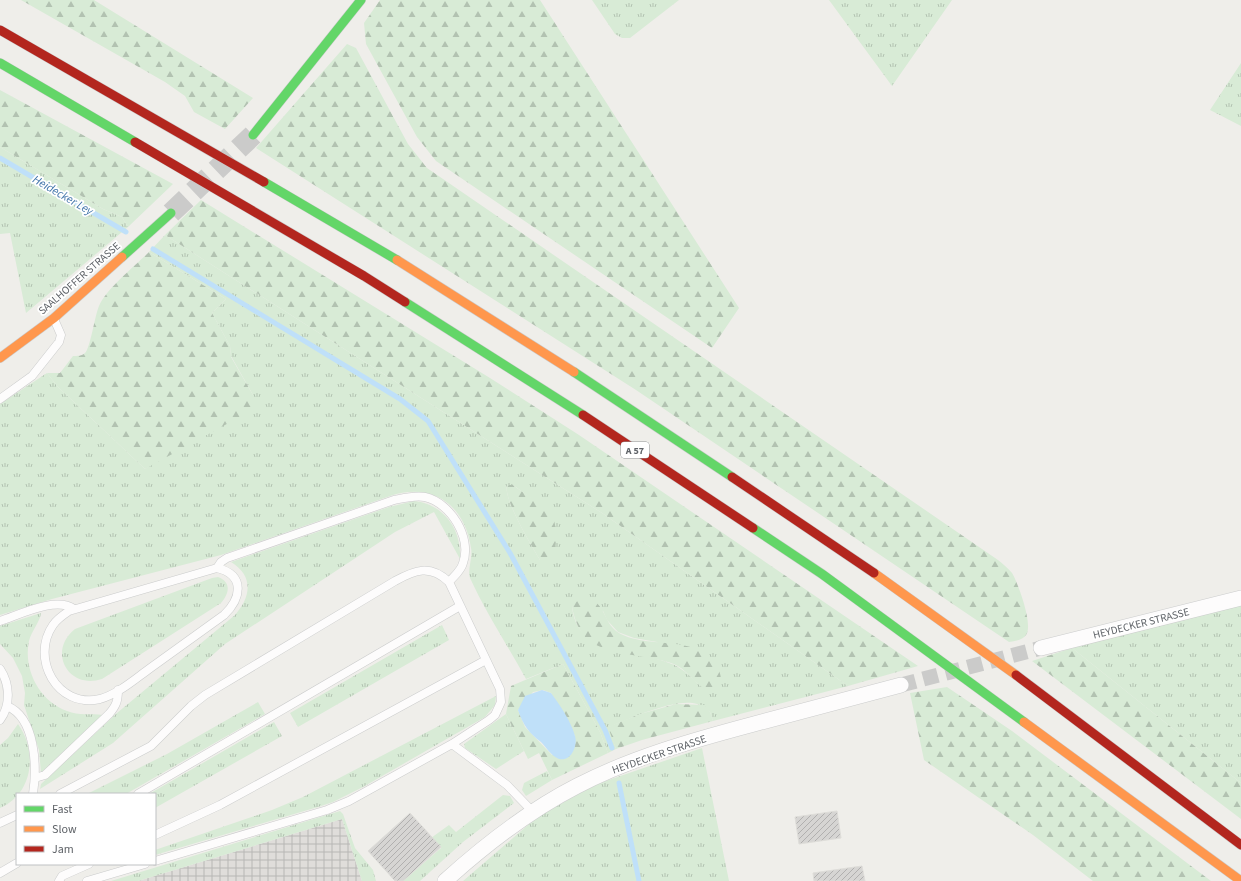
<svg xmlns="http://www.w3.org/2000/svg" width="1241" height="881" viewBox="0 0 1241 881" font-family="'Source Sans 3',sans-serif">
  <defs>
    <pattern id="industrial-grid" width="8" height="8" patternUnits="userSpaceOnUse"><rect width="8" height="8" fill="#dfddda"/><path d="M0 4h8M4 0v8" fill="none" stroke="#b8b7b5"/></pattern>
    <pattern id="grass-tufts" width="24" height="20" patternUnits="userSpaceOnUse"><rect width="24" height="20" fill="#d8ebd6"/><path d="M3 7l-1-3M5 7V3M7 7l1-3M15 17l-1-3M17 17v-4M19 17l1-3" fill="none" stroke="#b2c2b1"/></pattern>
    <pattern id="forest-firs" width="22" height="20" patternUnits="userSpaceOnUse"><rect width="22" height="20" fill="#d8ebd6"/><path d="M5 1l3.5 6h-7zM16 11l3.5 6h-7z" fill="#b2c2b1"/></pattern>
    <pattern id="building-hatch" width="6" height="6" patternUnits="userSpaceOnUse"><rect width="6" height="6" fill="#d6d5d3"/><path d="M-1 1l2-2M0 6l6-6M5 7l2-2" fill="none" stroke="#b1b0af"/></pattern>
  </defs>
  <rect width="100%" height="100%" fill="#efeeea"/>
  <path fill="url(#industrial-grid)" d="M 342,819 L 362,881 L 138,881 Z"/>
  <path fill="url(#grass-tufts)" fill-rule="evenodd" d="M 592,0 L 679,0 L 630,38 L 622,38 L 615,34 Z
    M 829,0 L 952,0 L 892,86 Z
    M 1241,63 L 1241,126 L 1210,110 Z
    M 0,147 L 103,209 L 122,217 L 128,227 L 26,313 L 10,233 L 0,234 Z
    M 165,235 L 602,513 L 848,686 L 713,721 L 710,712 C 706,709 702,705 697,704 C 677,697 628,719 609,727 L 616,749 L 608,753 L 600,732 L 563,664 L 526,679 C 508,646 486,613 470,578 C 467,571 473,557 471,548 C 465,506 434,483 393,495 L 221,555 L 52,599 L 0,615 L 0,404 L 47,373 L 58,387 L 145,469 L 253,395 L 231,356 L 230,346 L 212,313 L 226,299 L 149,252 ZM 507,485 L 513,485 L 543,507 L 540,560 C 532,546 503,499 507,485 ZM 572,605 L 603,611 L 607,620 L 618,632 L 634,638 L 657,642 L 701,687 C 692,678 684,669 672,664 C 637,649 575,657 572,605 Z
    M 414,501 C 444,504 462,530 460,559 L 434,512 L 395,532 L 225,644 L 113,743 L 40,789 L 41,784 L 117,713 L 235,615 C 251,597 254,576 231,562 L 389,507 Z
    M 218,577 C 232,582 229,594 221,603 L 102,679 C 68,690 47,651 75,629 L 212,578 Z
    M 1241,603 L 1241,783 L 1072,648 Z
    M 41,613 C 41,620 31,632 29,641 C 23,669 39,701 67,711 C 79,716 91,713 103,715 L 41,773 L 39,750 L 24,705 L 25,693 L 22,676 L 13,658 L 0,644 L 0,626 Z
    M 442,625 L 449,640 L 298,727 L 290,713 Z
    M 496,696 L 495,705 L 485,717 L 363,787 L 333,802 L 318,807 L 155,855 L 155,850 L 272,810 L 303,797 Z
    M 258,702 L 265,714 L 126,794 L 87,794 L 167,754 Z
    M 506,714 L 524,751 L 496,769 L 465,748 L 464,744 Z
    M 274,722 L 282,736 L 155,808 L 155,794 L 149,794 Z
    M 18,724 C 38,752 33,794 0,808 L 0,745 L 8,738 Z
    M 702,748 L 729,881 L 463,881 L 536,818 L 594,785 Z
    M 547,771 L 552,780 L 526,796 L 522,790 L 524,783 Z
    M 503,795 L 510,796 L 514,803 L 463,842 L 420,881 L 403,881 L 441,848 L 431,838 L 449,825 L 456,832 Z
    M 340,811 L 343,814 L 355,848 L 373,870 L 376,881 L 362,881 L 342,819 L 138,881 L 111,881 Z"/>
  <path fill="url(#forest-firs)" fill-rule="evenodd" d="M 21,0 L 94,0 L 253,98 L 225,129 L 194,112 L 185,96 L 165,82 Z
    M 380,0 L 540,0 L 739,308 L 712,348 L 436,161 L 417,137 L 366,44 L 364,23 Z
    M 347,44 L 356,48 L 408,144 L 427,168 L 998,560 C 1003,564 1008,568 1012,573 C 1018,583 1032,621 1027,633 C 1024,640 1016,641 1009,642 L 636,390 L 256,148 Z
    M 0,90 L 173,184 L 128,227 L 122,217 L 103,209 L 0,147 Z
    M 201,200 L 490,378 L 579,435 L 918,666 L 848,686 L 602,513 L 165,235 Z
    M 149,252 L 226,299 L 212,313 L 230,346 L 231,357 L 253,395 L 254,409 L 145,469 L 58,387 L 47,373 L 60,373 L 73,356 C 77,356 82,356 85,353 C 90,349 95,315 99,306 C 106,289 135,266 149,252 Z
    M 507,485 L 513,485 C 524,494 541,502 550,513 C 559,523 556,549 553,561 L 547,564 L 540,560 C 532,546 503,499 507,485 Z
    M 581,598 C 607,598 601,622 619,633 C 649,650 698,633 717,667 C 722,675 722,682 718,690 L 707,691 C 695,683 686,668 671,663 C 650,656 608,654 591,642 C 580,635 573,617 572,605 Z
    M 1072,648 L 1241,783 L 1241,819 L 1032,661 Z
    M 563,664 L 600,732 L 608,753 L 552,780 L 539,753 L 528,759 L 506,714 L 511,686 ZM 543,690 L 551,693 L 575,736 L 552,755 L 525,727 L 518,710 L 533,692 Z
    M 947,687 L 1012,731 L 1211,881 L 1093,881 L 1033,835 L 924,760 L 910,693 Z
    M 676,704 L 704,705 L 710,712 L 713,721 L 642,740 L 616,749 L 608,727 L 640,714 Z"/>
  <path fill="#bfe0f9" d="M 542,690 L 551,693 C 560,705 571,721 575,736 C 578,746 571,762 559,759 C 551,756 546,747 541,742 C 529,733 523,725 518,710 L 525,696 Z"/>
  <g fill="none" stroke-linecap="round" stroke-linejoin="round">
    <path stroke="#bfe0f9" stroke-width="5" d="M 0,158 L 126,232
      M 153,249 L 400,399 L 428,421 L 510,553 L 605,730 L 612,748
      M 619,783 L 639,881"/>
  </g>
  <path fill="url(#building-hatch)" stroke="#deddd9" d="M 837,811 L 841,838 L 799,844 L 795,817 Z
    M 410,813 L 441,847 L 403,881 L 395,881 L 368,851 Z
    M 862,866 L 865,881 L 814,881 L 813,873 Z"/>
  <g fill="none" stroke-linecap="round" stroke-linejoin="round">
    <path stroke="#cbcbca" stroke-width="15" stroke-dasharray="15 8" stroke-linecap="butt" d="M 901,685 L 1041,648"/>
    <path stroke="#cbcbca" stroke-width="21" stroke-dasharray="21 10" stroke-linecap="butt" d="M 171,213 L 253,135"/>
    <g stroke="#cbcccc" stroke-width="9">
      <path id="lane" d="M 0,399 L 32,376 L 59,342 L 61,335 L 54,319
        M 217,568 C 246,575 241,599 224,615 C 199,633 174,651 149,669 C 135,679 118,694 100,699 C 57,709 30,658 53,625 C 57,619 63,615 69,611 Z
        M 217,568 L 221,562 L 227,558 L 394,500 C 404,498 415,495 425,497 C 451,503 472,538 463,563 C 461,571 454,576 449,582
        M 0,621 C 19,615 56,596 74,609
        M 0,669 C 10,684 11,705 0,720
        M 7,706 C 36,718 37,767 33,794
        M 452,744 L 507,785 L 533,812
        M 35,778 L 45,775 L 109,714 C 116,706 118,701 118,690
        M 60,794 L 151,746 L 191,706 L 205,695 L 395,581 C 415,570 430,564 449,582 L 500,689 L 501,702 L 495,715 L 489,720 L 452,744 L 349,801 L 327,810 L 155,861
        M 138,794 L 460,606
        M 0,823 L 17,815
        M 155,835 L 220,805 L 486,660
        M 0,873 L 17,863
        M 59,881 L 62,876 L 89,864
        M 87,881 L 145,864"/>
    </g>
    <g stroke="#cbcccc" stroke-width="16">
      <path id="street" d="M 1041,648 L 1241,598
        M 445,881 C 486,844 528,811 577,786 C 633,757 694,740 754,724 C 803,711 852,698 901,685"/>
    </g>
    <g stroke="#cacacb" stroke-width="10">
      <path id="fast" d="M 0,63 L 135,142
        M 253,135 L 361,0
        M 264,182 L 397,260
        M 122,257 L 171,213
        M 405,302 L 583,415
        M 574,372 L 732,477
        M 753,528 L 822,574 L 1024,722"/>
    </g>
    <g stroke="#cacacb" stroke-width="10">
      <path id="slow" d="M 397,260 L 574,372
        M 0,358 L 54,318 L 122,257
        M 874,573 L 1016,675
        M 1024,722 L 1241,881"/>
    </g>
    <g stroke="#cacacb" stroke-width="10">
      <path id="jam" d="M 0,30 L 264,182
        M 135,142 L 364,276 L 405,302
        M 583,415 L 753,528
        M 732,477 L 874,573
        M 1016,675 L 1241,845"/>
    </g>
    <use href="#lane" stroke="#fdfcfc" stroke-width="8"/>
    <use href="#street" stroke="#fdfcfc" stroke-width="15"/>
    <use href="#fast" stroke="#63d668" stroke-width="9"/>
    <use href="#slow" stroke="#ff974d" stroke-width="9"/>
    <use href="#jam" stroke="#b3261e" stroke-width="9"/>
  </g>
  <g text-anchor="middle" stroke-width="3.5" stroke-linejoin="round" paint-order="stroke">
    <rect fill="#fff" stroke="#8f9295" stroke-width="1" x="621" y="442" width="28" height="16" rx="3"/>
    <g font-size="10" font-weight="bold" fill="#5f6368">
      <text x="635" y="454">A 57</text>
    </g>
    <g font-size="11" fill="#5f6368" stroke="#fff">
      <text transform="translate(79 278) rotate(-41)" y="4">SAALHOFFER STRASSE</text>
      <text transform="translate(1141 623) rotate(-14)" y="4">HEYDECKER STRASSE</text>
      <text transform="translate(659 754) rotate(-19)" y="4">HEYDECKER STRASSE</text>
    </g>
    <g font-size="12" font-style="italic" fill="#4174aa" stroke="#fff">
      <text transform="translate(63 195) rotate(30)" y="4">Heidecker Ley</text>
    </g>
  </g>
  <rect x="16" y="793" width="140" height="72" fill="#ffffff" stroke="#bfc1c3"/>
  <rect x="24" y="806" width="20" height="6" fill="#63d668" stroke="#bfc1c3"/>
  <text x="52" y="813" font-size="12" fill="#5f6368">Fast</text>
  <rect x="24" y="826" width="20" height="6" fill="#ff974d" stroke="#bfc1c3"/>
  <text x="52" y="833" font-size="12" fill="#5f6368">Slow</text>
  <rect x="24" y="846" width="20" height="6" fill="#b3261e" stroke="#bfc1c3"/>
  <text x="52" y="853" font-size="12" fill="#5f6368">Jam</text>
</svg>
